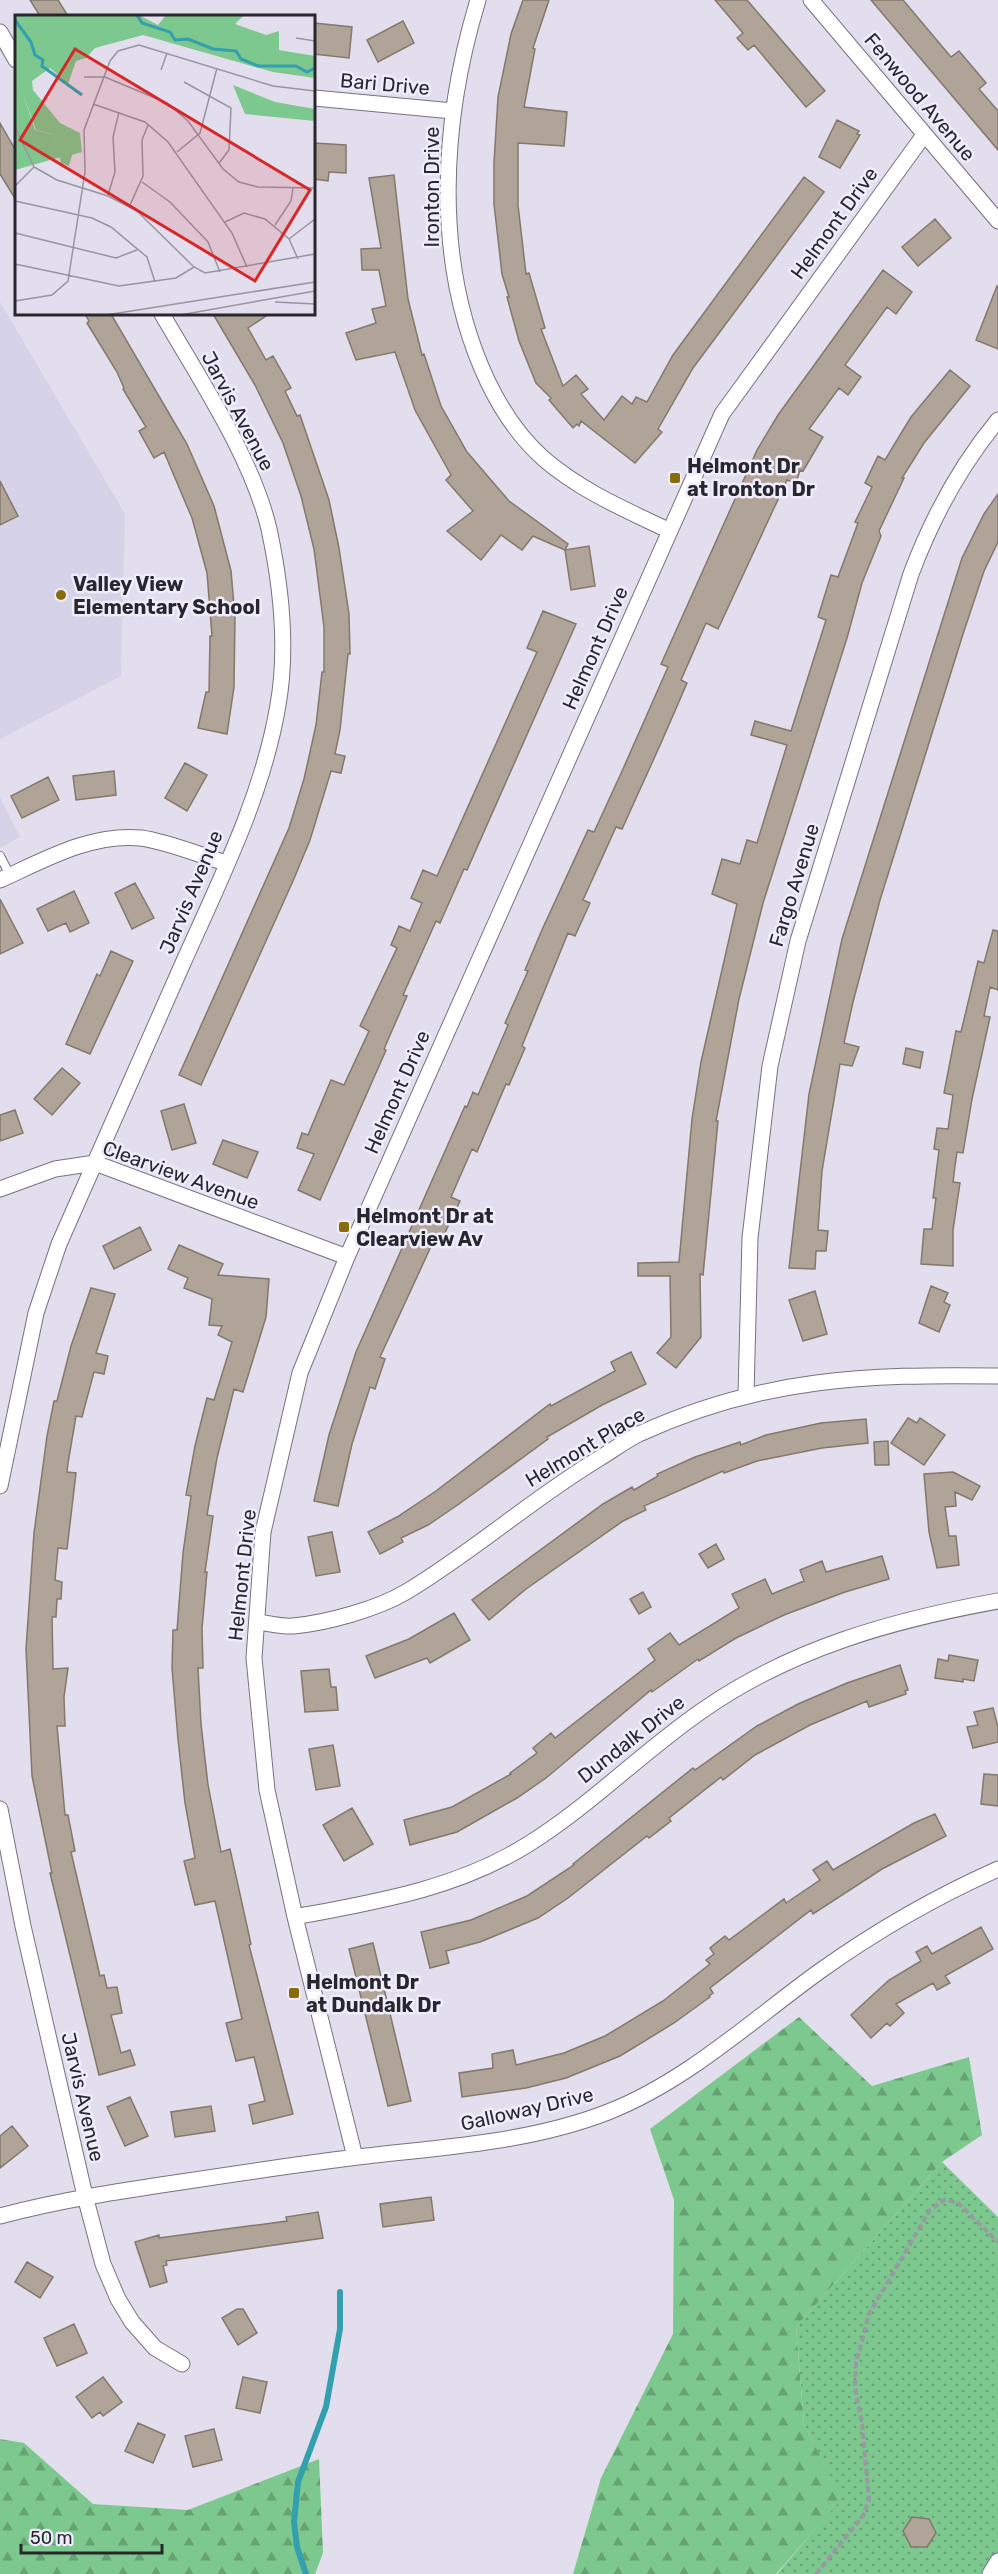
<svg xmlns="http://www.w3.org/2000/svg" width="998" height="2574" viewBox="0 0 998 2574" font-family="Rubik,sans-serif">
  <defs>
    <pattern id="grass-dots" width="8" height="8" patternUnits="userSpaceOnUse" patternTransform="scale(1.5)"><rect width="8" height="8" fill="#7dc88e"/><path d="M2 2h.1M6 6h.1" fill="none" stroke="#66a274" stroke-width="1.8" stroke-linecap="round"/></pattern>
    <pattern id="forest-firs" width="22" height="20" patternUnits="userSpaceOnUse" patternTransform="scale(1.5)"><rect width="22" height="20" fill="#7dc88e"/><path d="M5 1l3.5 6h-7zM16 11l3.5 6h-7z" fill="#66a274"/></pattern>
  </defs>
  <rect width="100%" height="100%" fill="#e2deee"/>
  <path fill="#d6d2e8" d="M 0,302 L 125,514 L 121,676 L 0,739 Z
    M 0,797 L 20,837 L 0,848 Z"/>
  <path fill="url(#grass-dots)" d="M 942,2162 L 998,2217 L 998,2574 L 777,2574 L 841,2499 L 804,2424 L 796,2327 Z"/>
  <path fill="url(#forest-firs)" d="M 799,2017 L 872,2086 L 969,2057 L 982,2135 L 942,2162 L 796,2327 L 804,2424 L 842,2499 L 776,2574 L 573,2574 L 601,2478 L 673,2334 L 674,2200 L 650,2129 Z
    M 0,2439 L 24,2443 L 93,2504 L 188,2510 L 319,2459 L 323,2553 L 315,2574 L 0,2574 Z"/>
  <g fill="none" stroke-linecap="round" stroke-linejoin="round">
    <path stroke="#33a0af" stroke-width="6" d="M 306,2574 L 297,2547 L 294,2522 L 298,2482 L 326,2407 L 340,2329 L 340,2292"/>
  </g>
  <path fill="#b0a498" stroke="#83786c" stroke-width="1.5" d="M 30,0 L 58,0 L 68,16 L 40,16 Z
    M 523,0 L 549,0 L 533,48 L 535,49 L 524,107 L 567,112 L 564,146 L 518,143 L 518,205 L 526,274 L 529,273 L 545,328 L 541,329 L 563,386 L 576,375 L 588,389 L 581,394 L 604,420 L 622,396 L 632,404 L 636,397 L 647,402 L 673,355 L 804,177 L 824,192 L 693,368 L 658,429 L 662,432 L 635,463 L 581,421 L 579,426 L 577,424 L 573,428 L 549,400 L 551,398 L 536,383 L 519,341 L 507,297 L 509,297 L 502,274 L 494,204 L 494,163 L 498,97 L 511,34 Z
    M 715,0 L 747,0 L 825,91 L 806,107 L 754,45 L 748,50 L 737,38 L 743,33 Z
    M 871,0 L 903,0 L 951,57 L 959,51 L 986,83 L 979,89 L 998,111 L 998,150 Z
    M 403,21 L 414,43 L 378,62 L 367,40 Z
    M 314,23 L 352,27 L 349,58 L 314,54 Z
    M 837,120 L 859,131 L 857,134 L 860,135 L 840,168 L 819,157 Z
    M 0,123 L 16,151 L 16,200 L 0,174 Z
    M 314,143 L 346,145 L 346,173 L 329,172 L 328,181 L 314,179 Z
    M 394,175 L 408,299 L 422,355 L 424,354 L 441,406 L 467,452 L 509,501 L 568,544 L 565,550 L 589,546 L 595,586 L 571,590 L 565,550 L 533,536 L 522,550 L 501,535 L 481,560 L 447,531 L 473,511 L 446,480 L 451,475 L 415,410 L 395,352 L 356,360 L 346,333 L 376,323 L 372,309 L 386,306 L 379,270 L 362,270 L 361,249 L 381,248 L 369,178 Z
    M 935,219 L 951,238 L 918,266 L 902,247 Z
    M 883,270 L 912,292 L 896,314 L 887,307 L 845,365 L 861,377 L 848,395 L 839,388 L 809,429 L 823,437 L 803,471 L 800,470 L 796,483 L 787,480 L 718,629 L 706,623 L 681,680 L 687,683 L 661,743 L 622,829 L 616,827 L 583,900 L 590,903 L 575,936 L 568,933 L 522,1046 L 525,1048 L 509,1085 L 506,1084 L 477,1152 L 472,1149 L 451,1197 L 460,1201 L 440,1243 L 434,1240 L 380,1357 L 385,1359 L 375,1389 L 370,1387 L 352,1444 L 338,1506 L 314,1501 L 329,1435 L 356,1352 L 465,1106 L 467,1107 L 473,1092 L 478,1095 L 508,1025 L 505,1023 L 528,971 L 525,970 L 541,932 L 588,830 L 594,832 L 623,769 L 668,667 L 661,664 L 757,450 L 778,415 Z
    M 997,286 L 998,286 L 998,349 L 976,340 Z
    M 85,314 L 111,314 L 187,444 L 214,506 L 231,571 L 235,617 L 234,687 L 227,734 L 198,728 L 206,692 L 209,692 L 210,636 L 212,636 L 207,573 L 192,518 L 164,452 L 154,458 L 139,431 L 146,427 L 123,389 L 124,388 L 117,372 L 87,323 L 89,321 Z
    M 213,314 L 269,314 L 248,328 L 266,360 L 273,356 L 291,388 L 285,391 L 297,416 L 300,415 L 329,500 L 339,548 L 349,614 L 350,654 L 348,654 L 340,730 L 335,754 L 345,756 L 341,773 L 331,771 L 310,840 L 293,881 L 201,1085 L 179,1075 L 289,828 L 304,779 L 316,725 L 322,672 L 324,672 L 324,627 L 314,549 L 301,496 L 283,443 L 255,385 Z
    M 950,370 L 970,386 L 924,443 L 902,478 L 904,478 L 879,531 L 881,536 L 862,583 L 847,638 L 763,903 L 739,999 L 716,1121 L 718,1121 L 703,1275 L 700,1274 L 701,1337 L 676,1368 L 657,1353 L 671,1337 L 670,1276 L 638,1276 L 638,1263 L 679,1262 L 692,1119 L 701,1062 L 737,904 L 712,894 L 722,859 L 740,864 L 747,840 L 757,843 L 787,745 L 751,735 L 755,721 L 791,731 L 826,620 L 818,617 L 831,575 L 838,577 L 858,523 L 855,522 L 872,487 L 865,483 L 878,456 L 885,460 L 911,417 Z
    M 0,481 L 18,516 L 0,525 Z
    M 998,494 L 998,542 L 984,571 L 963,634 L 880,900 L 853,1002 L 844,1043 L 859,1047 L 852,1066 L 840,1064 L 822,1171 L 818,1230 L 828,1231 L 826,1251 L 816,1251 L 815,1269 L 789,1268 L 809,1094 L 842,939 L 962,558 L 984,514 Z
    M 543,611 L 576,624 L 467,870 L 464,869 L 440,923 L 436,921 L 403,995 L 407,996 L 384,1049 L 386,1050 L 320,1200 L 298,1190 L 314,1154 L 297,1148 L 302,1133 L 308,1135 L 331,1080 L 344,1085 L 369,1031 L 360,1026 L 397,948 L 391,945 L 399,926 L 410,931 L 422,903 L 411,898 L 423,870 L 437,876 L 537,652 L 527,648 Z
    M 185,763 L 207,775 L 187,811 L 165,798 Z
    M 114,771 L 116,795 L 76,800 L 73,776 Z
    M 48,777 L 59,800 L 22,818 L 11,796 Z
    M 135,883 L 154,918 L 132,929 L 115,893 Z
    M 74,891 L 89,923 L 70,932 L 66,923 L 48,931 L 37,909 Z
    M 0,899 L 23,943 L 0,954 Z
    M 993,930 L 998,931 L 998,990 L 990,987 L 984,1016 L 990,1017 L 972,1099 L 963,1153 L 957,1152 L 955,1166 L 953,1182 L 960,1183 L 953,1230 L 953,1266 L 921,1264 L 924,1229 L 932,1229 L 936,1198 L 933,1198 L 939,1150 L 934,1149 L 937,1128 L 948,1129 L 953,1095 L 944,1093 L 956,1031 L 961,1032 L 978,961 L 984,963 Z
    M 111,951 L 133,961 L 90,1054 L 66,1044 L 97,974 L 100,976 Z
    M 906,1048 L 923,1052 L 920,1068 L 903,1064 Z
    M 62,1068 L 80,1083 L 52,1115 L 34,1099 Z
    M 184,1104 L 196,1143 L 172,1150 L 161,1111 Z
    M 15,1110 L 23,1133 L 0,1141 L 0,1115 Z
    M 223,1140 L 258,1152 L 247,1178 L 213,1164 Z
    M 140,1227 L 151,1250 L 114,1269 L 103,1246 Z
    M 179,1245 L 223,1264 L 218,1275 L 269,1279 L 266,1317 L 243,1392 L 234,1389 L 217,1458 L 207,1515 L 213,1516 L 205,1572 L 207,1572 L 202,1628 L 203,1668 L 198,1668 L 201,1724 L 208,1785 L 221,1852 L 230,1849 L 251,1944 L 249,1945 L 293,2114 L 253,2124 L 249,2105 L 265,2101 L 254,2057 L 236,2061 L 226,2023 L 242,2019 L 215,1901 L 195,1905 L 184,1861 L 195,1858 L 185,1803 L 178,1739 L 172,1668 L 173,1630 L 177,1630 L 183,1553 L 191,1496 L 186,1495 L 195,1446 L 207,1398 L 214,1400 L 232,1342 L 218,1335 L 222,1326 L 209,1325 L 212,1299 L 184,1288 L 188,1278 L 168,1269 Z
    M 931,1286 L 948,1293 L 944,1302 L 950,1305 L 939,1332 L 919,1323 Z
    M 91,1288 L 115,1294 L 96,1353 L 108,1356 L 104,1374 L 94,1372 L 82,1417 L 76,1416 L 68,1463 L 67,1472 L 76,1473 L 67,1549 L 58,1548 L 55,1580 L 62,1582 L 61,1599 L 57,1599 L 56,1617 L 52,1617 L 53,1669 L 68,1668 L 64,1697 L 65,1726 L 57,1726 L 65,1815 L 68,1815 L 75,1851 L 71,1852 L 100,1976 L 104,1975 L 107,1988 L 117,1987 L 122,2013 L 111,2015 L 121,2053 L 130,2050 L 135,2065 L 99,2075 L 50,1873 L 52,1873 L 32,1776 L 26,1649 L 34,1533 L 47,1436 L 54,1401 L 57,1401 L 71,1346 Z
    M 815,1291 L 827,1334 L 803,1341 L 789,1300 Z
    M 631,1352 L 646,1384 L 602,1405 L 547,1437 L 548,1439 L 459,1504 L 428,1525 L 401,1538 L 403,1542 L 380,1554 L 368,1532 L 397,1517 L 436,1491 L 550,1404 L 551,1406 L 615,1371 L 611,1362 Z
    M 908,1418 L 917,1423 L 920,1418 L 945,1435 L 924,1465 L 891,1443 Z
    M 866,1419 L 868,1443 L 822,1448 L 757,1461 L 724,1473 L 723,1471 L 644,1506 L 646,1510 L 623,1521 L 526,1589 L 489,1620 L 472,1600 L 603,1504 L 632,1487 L 634,1490 L 658,1476 L 657,1474 L 695,1457 L 740,1442 L 741,1445 L 766,1435 L 821,1423 Z
    M 888,1441 L 889,1465 L 875,1465 L 874,1442 Z
    M 953,1472 L 980,1486 L 972,1500 L 955,1492 L 956,1506 L 945,1507 L 949,1536 L 956,1536 L 959,1565 L 937,1568 L 929,1532 L 924,1474 Z
    M 332,1532 L 340,1572 L 316,1576 L 308,1537 Z
    M 716,1544 L 724,1559 L 708,1568 L 699,1554 Z
    M 882,1556 L 889,1579 L 845,1592 L 784,1615 L 736,1638 L 699,1661 L 698,1659 L 652,1692 L 651,1690 L 546,1778 L 517,1798 L 457,1832 L 410,1845 L 404,1820 L 452,1807 L 511,1774 L 510,1773 L 537,1753 L 533,1748 L 551,1733 L 555,1738 L 655,1660 L 648,1649 L 670,1633 L 679,1645 L 739,1608 L 732,1594 L 765,1579 L 772,1594 L 804,1581 L 800,1570 L 822,1561 L 826,1572 Z
    M 643,1592 L 651,1607 L 639,1614 L 630,1599 Z
    M 454,1613 L 470,1640 L 430,1663 L 427,1658 L 375,1678 L 366,1656 L 409,1639 Z
    M 949,1655 L 978,1660 L 974,1681 L 963,1679 L 963,1682 L 935,1678 L 938,1659 L 948,1661 Z
    M 900,1665 L 908,1690 L 905,1691 L 906,1694 L 869,1707 L 867,1701 L 810,1725 L 755,1755 L 723,1780 L 721,1777 L 669,1818 L 671,1821 L 649,1838 L 647,1836 L 568,1898 L 538,1918 L 480,1942 L 446,1951 L 449,1963 L 430,1968 L 421,1932 L 471,1920 L 527,1896 L 574,1865 L 573,1864 L 693,1768 L 695,1770 L 757,1726 L 798,1704 L 847,1683 Z
    M 329,1669 L 331,1687 L 336,1687 L 338,1710 L 305,1712 L 301,1671 Z
    M 993,1708 L 998,1727 L 998,1742 L 973,1748 L 967,1727 L 978,1725 L 974,1712 Z
    M 333,1745 L 340,1786 L 316,1790 L 309,1749 Z
    M 984,1774 L 998,1775 L 998,1806 L 981,1804 Z
    M 352,1808 L 373,1844 L 344,1861 L 323,1825 Z
    M 935,1814 L 946,1836 L 882,1869 L 813,1914 L 811,1910 L 710,1988 L 713,1993 L 709,1996 L 710,1997 L 674,2023 L 620,2056 L 566,2078 L 526,2088 L 462,2097 L 459,2073 L 493,2068 L 492,2054 L 513,2050 L 516,2065 L 564,2053 L 605,2036 L 663,2001 L 710,1964 L 706,1960 L 714,1954 L 710,1948 L 725,1936 L 729,1940 L 784,1899 L 786,1903 L 820,1880 L 813,1870 L 827,1861 L 833,1870 L 914,1823 Z
    M 981,1927 L 993,1949 L 945,1976 L 950,1983 L 937,1990 L 933,1983 L 896,2004 L 904,2013 L 890,2026 L 887,2023 L 871,2038 L 851,2015 L 889,1980 L 921,1961 L 916,1952 L 927,1946 L 932,1954 Z
    M 373,1943 L 411,2101 L 388,2106 L 349,1949 Z
    M 130,2097 L 148,2136 L 125,2146 L 107,2107 Z
    M 211,2106 L 215,2131 L 175,2137 L 171,2112 Z
    M 12,2126 L 28,2146 L 0,2168 L 0,2136 Z
    M 431,2197 L 434,2220 L 383,2227 L 380,2204 Z
    M 318,2212 L 323,2238 L 166,2261 L 167,2265 L 163,2266 L 167,2282 L 150,2287 L 135,2242 L 159,2235 L 159,2238 L 287,2221 L 286,2217 Z
    M 27,2262 L 53,2277 L 40,2298 L 15,2282 Z
    M 237,2309 L 243,2309 L 257,2333 L 238,2345 L 222,2318 Z
    M 74,2324 L 87,2353 L 57,2366 L 44,2338 Z
    M 103,2377 L 122,2402 L 103,2416 L 100,2412 L 92,2418 L 76,2397 Z
    M 243,2377 L 267,2382 L 260,2413 L 236,2408 Z
    M 138,2423 L 165,2435 L 153,2463 L 125,2451 Z
    M 214,2429 L 222,2460 L 193,2467 L 185,2436 Z
    M 912,2517 L 929,2519 L 936,2533 L 927,2547 L 911,2547 L 903,2531 Z"/>
  <g fill="none" stroke-linecap="round" stroke-linejoin="round">
    <g stroke="#767381" stroke-width="10">
      <path id="lane" d="M 0,856 L 10,875"/>
    </g>
    <g stroke="#767381" stroke-width="17">
      <path id="street" d="M 478,0 C 441,122 432,264 488,382 C 502,411 520,438 544,459 C 581,491 626,510 670,531
        M 811,0 L 998,221
        M 0,32 L 16,60
        M 314,98 L 453,111
        M 0,880 C 44,860 91,833 141,838 C 169,842 199,855 226,863
        M 0,1189 L 55,1169 L 95,1163 L 347,1257
        M 746,1395 L 750,1238 L 770,1066 L 798,941 L 911,574 C 932,518 960,466 998,420
        M 0,1486 L 36,1313 L 59,1244 C 101,1151 141,1057 183,963 C 220,880 263,795 278,705 C 288,648 281,585 269,529 C 252,457 199,378 162,314
        M 257,1622 C 268,1623 282,1627 293,1626 C 327,1623 377,1609 406,1592 C 473,1552 533,1498 600,1458 C 613,1450 625,1441 639,1434 C 761,1378 866,1374 998,1376
        M 0,1809 L 23,1926 L 85,2196 L 103,2264 L 118,2299 L 132,2322 L 155,2348 L 182,2364
        M 295,1917 C 375,1902 456,1889 527,1845 C 590,1806 642,1752 703,1710 C 792,1648 893,1620 998,1601
        M 355,2157 L 295,1917 L 267,1790 L 254,1658 L 263,1532 L 300,1373 L 347,1257 L 722,414 L 924,135
        M 0,2216 C 60,2200 120,2191 181,2182 C 240,2173 299,2164 358,2157 C 441,2147 529,2143 608,2112 C 687,2081 752,2020 820,1971 C 876,1931 935,1897 998,1869
        M 990,2574 L 998,2561"/>
    </g>
    <path stroke="#9a98a4" stroke-width="4" stroke-dasharray="6 3" stroke-linecap="butt" d="M 816,2574 L 863,2516 L 869,2500 L 862,2423 L 855,2388 L 856,2363 L 869,2314 L 930,2210 L 944,2200 L 957,2202 L 998,2242"/>
    <use href="#lane" stroke="#fff" stroke-width="8"/>
    <use href="#street" stroke="#fff" stroke-width="15"/>
  </g>
  <g fill="#886c0b" stroke="#efecfc" stroke-width="2">
    <rect x="669" y="472" width="12" height="12" rx="3"/>
    <circle cx="61" cy="595" r="6"/>
    <rect x="338" y="1221" width="12" height="12" rx="3"/>
    <rect x="288" y="1987" width="12" height="12" rx="3"/>
  </g>
  <g text-anchor="middle" stroke-width="5" stroke-linejoin="round" paint-order="stroke">
    <g font-size="20" fill="#28272d" stroke="#efecfc">
      <text transform="translate(385 84) rotate(5)" y="7">Bari Drive</text>
      <text transform="translate(920 97) rotate(50)" y="7">Fenwood Avenue</text>
      <text transform="translate(432 187) rotate(-90)" y="7">Ironton Drive</text>
      <text transform="translate(834 223) rotate(-54)" y="7">Helmont Drive</text>
      <text transform="translate(238 411) rotate(62)" y="7">Jarvis Avenue</text>
      <text transform="translate(595 648) rotate(-66)" y="7">Helmont Drive</text>
      <text transform="translate(794 885) rotate(-73)" y="7">Fargo Avenue</text>
      <text transform="translate(191 892) rotate(-67)" y="7">Jarvis Avenue</text>
      <text transform="translate(397 1092) rotate(-66)" y="7">Helmont Drive</text>
      <text transform="translate(181 1175) rotate(20)" y="7">Clearview Avenue</text>
      <text transform="translate(585 1447) rotate(-31)" y="7">Helmont Place</text>
      <text transform="translate(242 1575) rotate(-84)" y="7">Helmont Drive</text>
      <text transform="translate(631 1739) rotate(-38)" y="7">Dundalk Drive</text>
      <text transform="translate(83 2097) rotate(77)" y="7">Jarvis Avenue</text>
      <text transform="translate(527 2109) rotate(-13)" y="7">Galloway Drive</text>
    </g>
    <g font-size="20" font-weight="bold" fill="#28272d" stroke="#efecfc" text-anchor="start">
      <text x="687" y="473">Helmont Dr<tspan x="687" dy="23">at Ironton Dr</tspan></text>
      <text x="73" y="591">Valley View<tspan x="73" dy="23">Elementary School</tspan></text>
      <text x="356" y="1223">Helmont Dr at<tspan x="356" dy="23">Clearview Av</tspan></text>
      <text x="306" y="1989">Helmont Dr<tspan x="306" dy="23">at Dundalk Dr</tspan></text>
    </g>
  </g>
  <g transform="translate(15 15)">
    <rect width="300" height="300" fill="#e2deee"/>
    <path d="M 6,73 L 20,115 L 39,120 L 46,142 L 0,155 L 0,76 Z" fill="#7dc88e"/>
    <path d="M 0,0 L 124,0 L 143,10 L 151,0 L 229,0 L 220,9 L 251,20 L 264,16 L 264,35 L 300,41 L 300,63 L 258,57 L 128,20 L 80,33 L 71,43 L 61,46 L 53,69 L 35,53 L 17,66 L 18,75 L 45,108 L 65,118 L 67,137 L 57,140 L 54,151 L 46,148 L 39,120 L 21,115 L 6,74 L 0,76 ZM 218,70 L 260,87 L 300,94 L 300,106 L 230,99 Z" fill="#7dc88e"/>
    <path fill="none" stroke="#33a0af" stroke-width="3" d="M 122,0 L 127,8 L 155,17 L 160,25 L 173,24 L 198,34 L 221,36 L 226,44 L 243,51 L 281,51 L 292,57 L 300,53M 0,5 L 16,27 L 20,40 L 28,45 L 27,51 L 67,80"/>
    <path fill="none" stroke="#9895a1" stroke-width="1.5" d="M 281,23 L 300,26M 146,55 L 152,38M 69,62 L 90,62 L 152,88 L 173,106 L 208,154 L 224,167 L 243,172 L 300,173M 169,67 L 216,93 L 214,135 L 204,148M 78,89 L 130,107 L 153,127 L 217,218 L 232,252M 0,112 L 19,152M 162,137 L 185,118 L 202,53M 19,152 L 42,165 L 93,181 L 122,196 L 179,252 L 190,258 L 300,239M 127,167 L 155,187 L 193,227 L 205,257M 0,171 L 19,152M 93,180 L 100,157 L 98,122 L 104,97M 0,186 L 77,203 L 96,212 L 132,242 L 140,267M 115,190 L 128,161 L 127,125 L 133,110M 210,207 L 229,198 L 250,204 L 274,224 L 283,244M 260,210 L 276,186 L 278,173M 0,218 L 101,243 L 122,235M 274,224 L 300,204M 0,249 L 104,271 L 161,263 L 179,252M 0,286 L 37,280 L 53,266 L 70,157 L 69,115 L 95,46 L 103,36 L 124,30 L 258,71 L 300,76M 260,287 L 300,289M 91,300 L 300,267M 165,300 L 300,276"/>
    <path fill="#d62828" fill-opacity="0.15" stroke="#d62828" stroke-width="3" d="M 60,34 L 295,175 L 240,266 L 5,125 Z"/>
    <rect width="300" height="300" fill="none" stroke="#28272d" stroke-width="3"/>
  </g>
  <path d="M21 2544v9h141v-9" fill="none" stroke="#28272d" stroke-width="3"/>
  <text x="30" y="2544" font-size="18" fill="#28272d" stroke="#efecfc" stroke-width="4.5" paint-order="stroke">50 m</text>
</svg>
